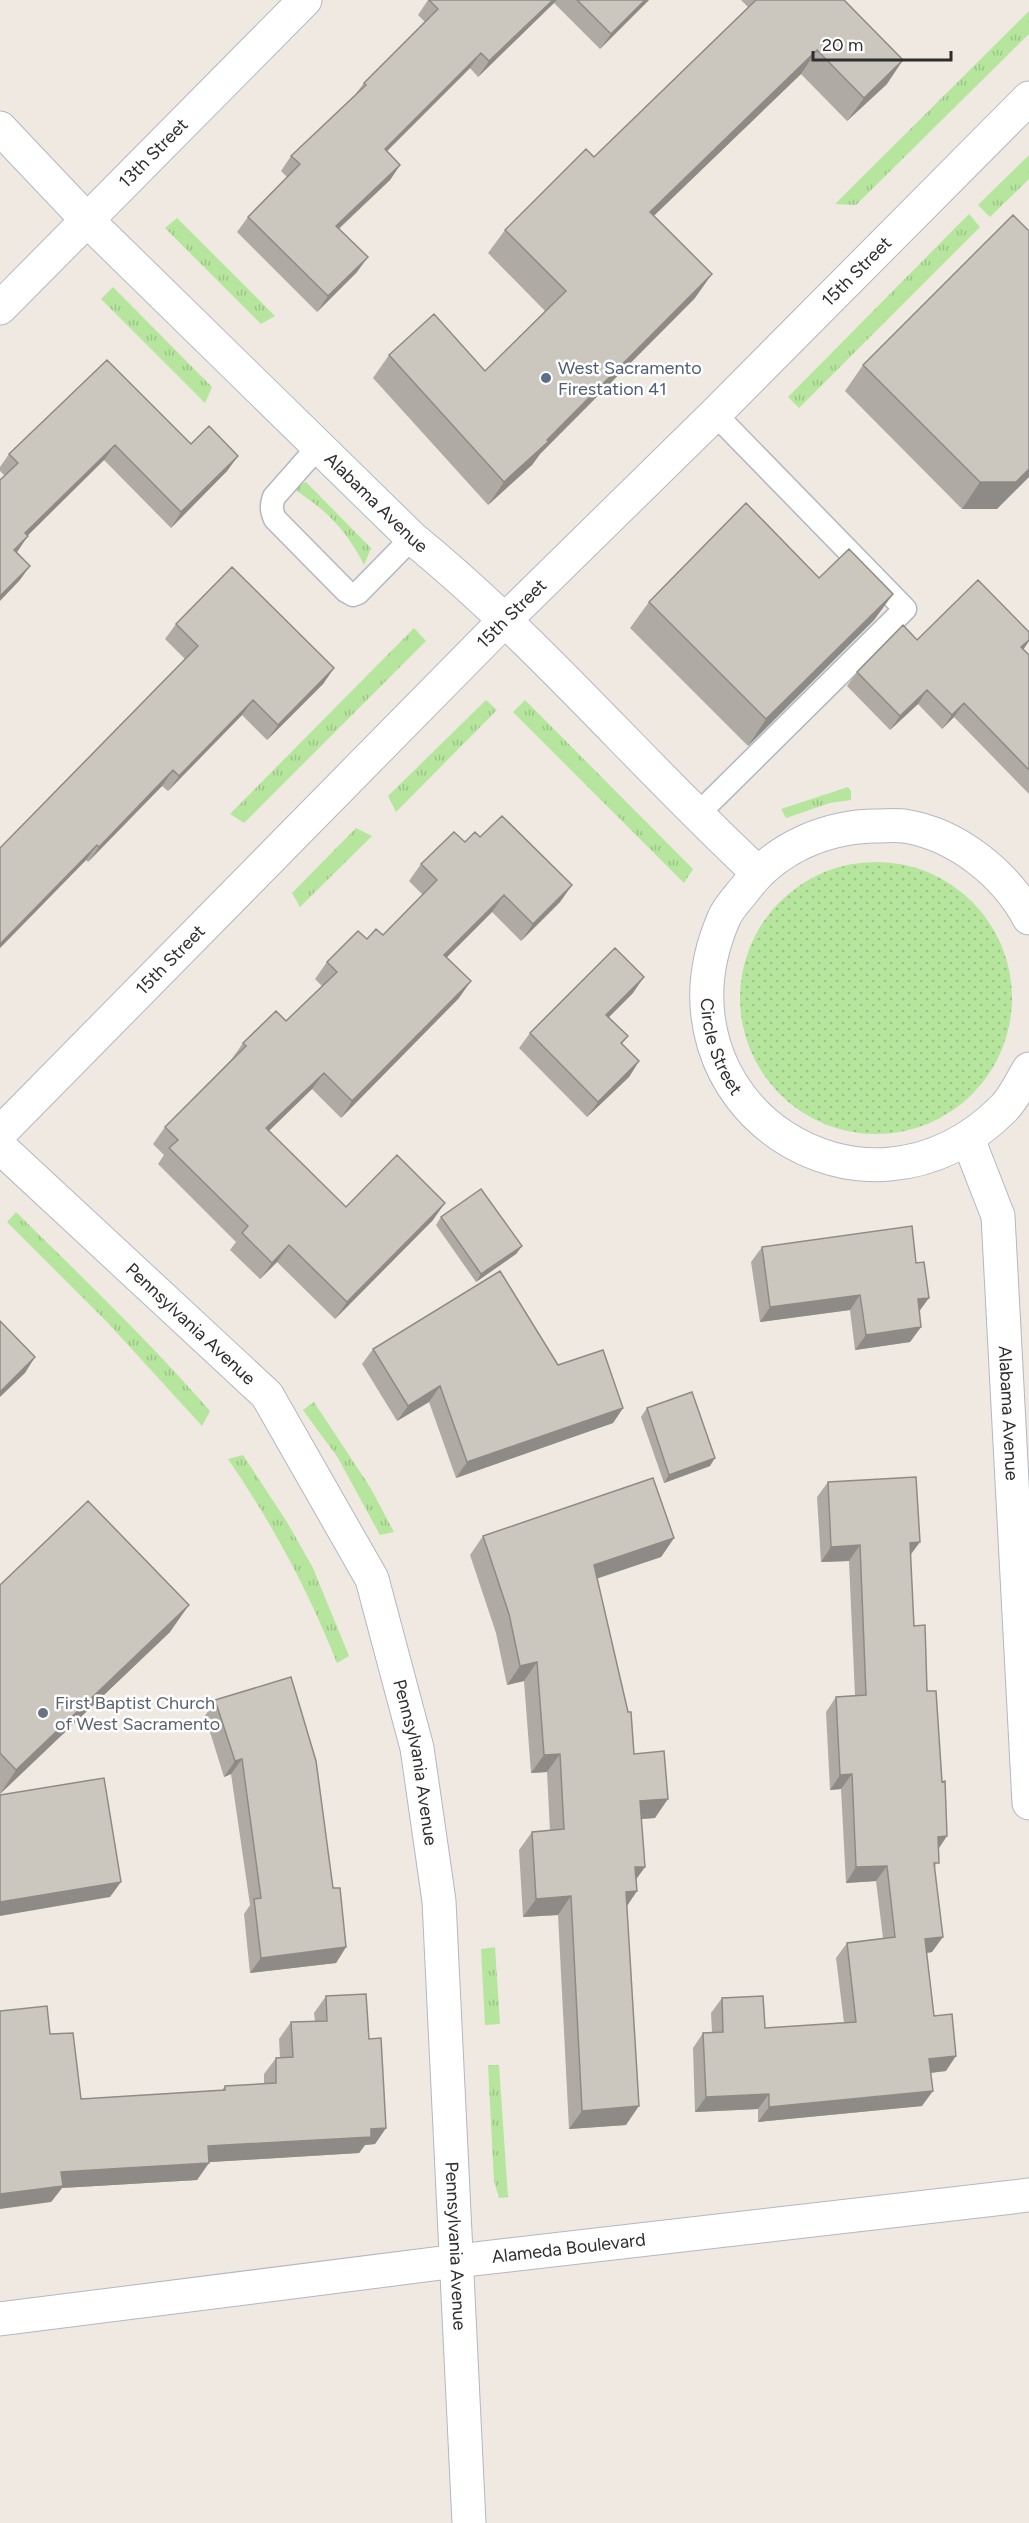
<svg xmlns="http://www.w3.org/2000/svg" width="1029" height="2523" viewBox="0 0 1029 2523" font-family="Figtree,sans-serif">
  <defs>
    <pattern id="grass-tufts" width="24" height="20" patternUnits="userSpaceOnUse" patternTransform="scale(1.5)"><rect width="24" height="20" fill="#b6e59e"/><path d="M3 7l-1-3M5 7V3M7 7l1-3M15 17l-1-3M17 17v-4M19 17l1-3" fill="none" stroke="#9dc588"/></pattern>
    <pattern id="park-dots" width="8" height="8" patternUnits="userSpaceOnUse" patternTransform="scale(1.5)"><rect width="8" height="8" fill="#b6e59e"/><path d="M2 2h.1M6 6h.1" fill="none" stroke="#9dc588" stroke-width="1.8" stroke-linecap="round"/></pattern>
  </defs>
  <rect width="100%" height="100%" fill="#efe9e1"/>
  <path fill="url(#grass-tufts)" d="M 1029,11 L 1029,34 L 856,205 L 835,204 Z
    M 1029,155 L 1029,179 L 990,217 L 978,205 Z
    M 969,214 L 980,227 L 799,408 L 788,397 Z
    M 177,218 L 275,316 L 261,324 L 165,228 Z
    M 113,287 L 212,387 L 205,403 L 101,299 Z
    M 306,482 L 371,548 L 364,565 C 347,530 324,508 292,488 Z
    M 414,628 L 426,641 L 244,823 L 230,814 Z
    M 486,700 L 497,710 L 396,812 L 388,796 Z
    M 525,700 L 693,869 L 684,883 L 513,712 Z
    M 848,787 L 851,791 L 851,800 L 830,803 L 786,818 L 781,809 Z
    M 356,828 L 372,836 L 300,907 L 292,893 Z
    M 16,1212 C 82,1277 149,1341 210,1411 L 202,1426 L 108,1323 L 7,1222 Z
    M 314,1402 L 370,1487 L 394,1532 L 380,1535 L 338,1458 L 303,1410 Z
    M 243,1455 L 287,1522 L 313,1568 L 349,1656 L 337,1663 C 308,1590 272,1523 228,1459 Z
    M 495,1947 L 500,2024 L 485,2025 L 481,1949 Z
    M 488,2065 L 499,2065 L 508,2197 L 499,2198 L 494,2181 Z"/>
  <path fill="url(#park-dots)" d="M740 998a136 136 0 1 1 272 0a136 136 0 1 1-272 0Z"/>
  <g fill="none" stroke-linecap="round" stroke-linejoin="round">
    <g stroke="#b4b7c1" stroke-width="25">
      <path id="service" d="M 318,447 L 274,497 C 271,506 271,510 275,519 L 346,591 L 353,595 L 358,593 L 412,538
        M 697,815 L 905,609 L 715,414"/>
    </g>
    <g stroke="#b4b7c1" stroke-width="35">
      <g id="minor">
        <path id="s1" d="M 0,128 L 88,221 L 412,538 C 536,639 640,763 757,872"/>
        <path id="s2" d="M 0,308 L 305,0"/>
        <path id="s3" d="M 1029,918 C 1005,873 956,834 904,826 C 895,825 885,826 877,826 C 827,826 775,848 745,889 C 738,898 728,908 724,918 C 644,1102 863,1250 1004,1108 C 1014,1098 1021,1082 1029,1069"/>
        <path id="s4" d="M 968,1139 L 998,1216 L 1029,1803"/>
        <path id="s5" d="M 0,1147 L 267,1395 L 372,1579 L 417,1748 L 439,1901 L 469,2523"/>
        <path id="s6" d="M 0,2319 L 457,2261 L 1029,2195"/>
      </g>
    </g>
    <g stroke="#b4b7c1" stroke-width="35">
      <g id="tertiary">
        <path id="s7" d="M 0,1133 L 504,621 L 715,414 L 1029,98"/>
      </g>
    </g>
    <use href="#service" stroke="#fff" stroke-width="22"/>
    <use href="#minor" stroke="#fff" stroke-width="33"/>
    <use href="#tertiary" stroke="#fff" stroke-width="33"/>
  </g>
  <path fill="#afaba4" d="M 428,0 L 649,0 L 600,49 L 554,3 L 478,77 L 470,68 L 387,151 L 400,165 L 390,180 L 339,229 L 357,272 L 317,312 L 237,232 L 248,217 L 287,177 L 281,171 L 291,156 L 354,96 L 364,83 L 425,22 L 418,15 Z
    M 741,0 L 844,0 L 887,84 L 847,121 L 801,74 L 653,216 L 695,298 L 540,454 L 532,465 L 488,505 L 373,378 L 389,355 L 485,371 L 545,311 L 488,253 L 505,230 L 594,157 L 748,7 Z
    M 1029,231 L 997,509 L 962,509 L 845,391 L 863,365 Z
    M 107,360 L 191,444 L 238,456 L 227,471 L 171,528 L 104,460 L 27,536 L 17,552 L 30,566 L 19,581 L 4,475 L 0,471 L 0,467 L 9,454 Z
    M 819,578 L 893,594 L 874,620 L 748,746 L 630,628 L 649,602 Z
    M 176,624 L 334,668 L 323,684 L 267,740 L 242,715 L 168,791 L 162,786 L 88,862 L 86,860 L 0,948 L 0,848 L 185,659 L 165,639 Z
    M 1029,632 L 1029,641 L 1023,649 L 1029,655 L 1029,794 L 954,717 L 942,729 L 918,704 L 890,730 L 847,686 L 857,672 L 917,640 Z
    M 480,837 L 572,885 L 560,902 L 521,941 L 492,912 L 447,957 L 459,998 L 341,1118 L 312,1089 L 269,1131 L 346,1207 L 433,1220 L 335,1319 L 277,1262 L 260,1279 L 230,1250 L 236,1242 L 158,1164 L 164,1155 L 153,1144 L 165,1127 L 231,1060 L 243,1043 L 286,1021 L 322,986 L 315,979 L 327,962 L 367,939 L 383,935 L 423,895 L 409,881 L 421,864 L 465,842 Z
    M 633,993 L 609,1017 L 628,1036 L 622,1044 L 639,1061 L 629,1077 L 587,1117 L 519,1048 L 530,1033 Z
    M 441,1217 L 522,1246 L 516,1254 L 476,1282 L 436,1225 Z
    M 762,1247 L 919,1311 L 921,1327 L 910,1342 L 855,1350 L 850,1310 L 760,1322 L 751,1262 Z
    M 373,1349 L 558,1365 L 623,1408 L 613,1423 L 456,1478 L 429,1402 L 397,1421 L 362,1364 Z
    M 647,1408 L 710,1466 L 664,1483 L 641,1417 Z
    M 828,1482 L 910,1556 L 914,1626 L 927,1691 L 938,1849 L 935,1869 L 932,1952 L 926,1953 L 934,2016 L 946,2071 L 931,2073 L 922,2106 L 758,2122 L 758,2109 L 695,2112 L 693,2048 L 703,2033 L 712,2032 L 711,2013 L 722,1998 L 765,2028 L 844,2023 L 836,1958 L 847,1943 L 883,1938 L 876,1881 L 846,1883 L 841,1789 L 830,1790 L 826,1712 L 836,1697 L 855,1696 L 849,1561 L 821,1562 L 817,1497 Z
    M 483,1536 L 674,1538 L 661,1557 L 597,1578 L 634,1754 L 655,1818 L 641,1819 L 645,1867 L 636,1879 L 637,1891 L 627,1906 L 626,2125 L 569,2129 L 558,1915 L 523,1917 L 519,1850 L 532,1832 L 550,1831 L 547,1772 L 531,1773 L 524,1681 L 507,1685 L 496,1633 L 470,1555 Z
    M 0,1585 L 170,1632 L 0,1794 Z
    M 215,1700 L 333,1888 L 346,1947 L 336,1963 L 250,1973 L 244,1914 L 250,1905 L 231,1774 L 224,1777 L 205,1716 Z
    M 326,1996 L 369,2039 L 386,2128 L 375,2144 L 365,2145 L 359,2153 L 209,2162 L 197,2180 L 62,2188 L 51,2202 L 50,2034 L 81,2099 L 222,2090 L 225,2086 L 264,2084 L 264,2074 L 276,2058 L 280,2058 L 279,2039 L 291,2022 L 315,2021 L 314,2013 Z"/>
  <path fill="#8e8b86" d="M 553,0 L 557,0 L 478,77 L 489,61 Z
    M 645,0 L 649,0 L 600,49 L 611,34 Z
    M 817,50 L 801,74 L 633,236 L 650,212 Z
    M 481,53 L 470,68 L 374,164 L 385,149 Z
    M 903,60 L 887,84 L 847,121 L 864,98 Z
    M 400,165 L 390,180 L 325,241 L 336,226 Z
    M 368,257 L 357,272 L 317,312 L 328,296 Z
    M 712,274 L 695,298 L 540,454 L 532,465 L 488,505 L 504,482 Z
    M 115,445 L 104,460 L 14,549 L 25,533 Z
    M 238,456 L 227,471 L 171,528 L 181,512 Z
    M 1029,469 L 1029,477 L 997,509 L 962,509 L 980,482 Z
    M 28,536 L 17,552 L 4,565 L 14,550 Z
    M 30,566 L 19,581 L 0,601 L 0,596 Z
    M 893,594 L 874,620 L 748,746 L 766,719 Z
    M 1029,640 L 1029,641 L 1023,650 L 1021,647 Z
    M 334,668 L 323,684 L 267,740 L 278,725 Z
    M 927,690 L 918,704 L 890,730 L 900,716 Z
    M 253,700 L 242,715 L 168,791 L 179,776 Z
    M 964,703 L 954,717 L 942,729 L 952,715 Z
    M 173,770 L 162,786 L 88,862 L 99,847 Z
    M 97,845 L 86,860 L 0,948 L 0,944 Z
    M 572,885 L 560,902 L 521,941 L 533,924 Z
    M 504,895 L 492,912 L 432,972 L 444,955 Z
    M 644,977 L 633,993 L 596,1030 L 606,1015 Z
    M 471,981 L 459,998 L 341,1118 L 352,1101 Z
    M 639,1061 L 629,1077 L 587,1117 L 598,1102 Z
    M 324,1073 L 312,1089 L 254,1145 L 266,1128 Z
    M 445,1203 L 433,1220 L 335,1319 L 347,1302 Z
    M 289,1245 L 277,1262 L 260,1279 L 272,1263 Z
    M 522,1246 L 516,1254 L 476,1282 L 481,1274 Z
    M 860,1295 L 850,1310 L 760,1322 L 770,1307 Z
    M 929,1298 L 918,1313 L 918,1299 Z
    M 921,1327 L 910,1342 L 855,1350 L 866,1335 Z
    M 35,1357 L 25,1373 L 0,1397 L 0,1392 Z
    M 440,1386 L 429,1402 L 397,1421 L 408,1406 Z
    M 623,1408 L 613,1423 L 456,1478 L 467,1462 Z
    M 715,1458 L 710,1466 L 664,1483 L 669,1475 Z
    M 674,1538 L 661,1557 L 581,1584 L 594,1565 Z
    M 920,1542 L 909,1557 L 910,1543 Z
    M 860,1545 L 849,1561 L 821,1562 L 831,1547 Z
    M 189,1605 L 170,1632 L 0,1794 L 16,1770 Z
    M 537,1662 L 524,1681 L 507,1685 L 520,1666 Z
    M 560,1754 L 547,1772 L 531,1773 L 544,1755 Z
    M 242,1759 L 231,1774 L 224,1777 L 235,1761 Z
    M 852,1774 L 841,1789 L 830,1790 L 840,1775 Z
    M 668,1799 L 655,1818 L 627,1820 L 640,1801 Z
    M 947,1836 L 937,1851 L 938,1837 Z
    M 887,1866 L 876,1881 L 846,1883 L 856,1867 Z
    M 635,1867 L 645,1867 L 632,1885 Z
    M 121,1882 L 110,1897 L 0,1916 L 0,1902 Z
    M 637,1891 L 624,1910 L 626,1892 Z
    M 571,1896 L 558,1915 L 523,1917 L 536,1899 Z
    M 943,1937 L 932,1952 L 914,1955 L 925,1939 Z
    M 346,1947 L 336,1963 L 250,1973 L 261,1958 Z
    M 956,2056 L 946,2071 L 919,2074 L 929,2059 Z
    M 933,2091 L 922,2106 L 758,2122 L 769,2107 Z
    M 769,2094 L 758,2109 L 695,2112 L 706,2097 Z
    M 639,2106 L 626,2125 L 569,2129 L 582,2111 Z
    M 386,2128 L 375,2144 L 365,2145 L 359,2153 L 196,2163 L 208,2146 Z
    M 209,2163 L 197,2180 L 62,2188 L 51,2202 L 0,2209 L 0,2194 L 61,2172 Z"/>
  <path fill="#cbc7bf" stroke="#8e8b86" stroke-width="1.5" d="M 429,0 L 553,0 L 489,61 L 481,53 L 385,149 L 400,165 L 336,226 L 368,257 L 328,296 L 248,217 L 300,164 L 291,156 L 366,85 L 364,83 L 438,9 Z
    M 577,0 L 645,0 L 611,34 Z
    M 756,0 L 844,0 L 903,60 L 864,98 L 817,50 L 650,212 L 712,274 L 547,440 L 549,441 L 504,482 L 389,355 L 434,314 L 485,371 L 566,291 L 505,230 L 586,149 L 594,157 Z
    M 1013,215 L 1029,231 L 1029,469 L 1016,482 L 980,482 L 863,365 Z
    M 107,360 L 191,444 L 209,426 L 238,456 L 181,512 L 115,445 L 25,533 L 28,536 L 14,550 L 30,566 L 0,596 L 0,480 L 18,463 L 9,454 Z
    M 746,503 L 819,578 L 849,549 L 893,594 L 766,719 L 649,602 Z
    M 232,567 L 334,668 L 278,725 L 253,700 L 179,776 L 173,770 L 99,847 L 97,845 L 0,944 L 0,848 L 198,646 L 176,624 Z
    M 978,580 L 1029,632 L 1029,640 L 1021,647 L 1029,655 L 1029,770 L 964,703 L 952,715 L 927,690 L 900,716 L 857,672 L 903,625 L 917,640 Z
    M 502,816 L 572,885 L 533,924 L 504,895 L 444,955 L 471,981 L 352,1101 L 324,1073 L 266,1128 L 346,1207 L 397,1155 L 445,1203 L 347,1302 L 289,1245 L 272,1263 L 242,1233 L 248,1226 L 169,1148 L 178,1140 L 165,1127 L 246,1046 L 243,1043 L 276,1011 L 286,1021 L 337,972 L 327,962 L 358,931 L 367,939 L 376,929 L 383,935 L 437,880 L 421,864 L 454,832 L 465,842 L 475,832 L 480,837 Z
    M 615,948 L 644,977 L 606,1015 L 628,1036 L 621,1043 L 639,1061 L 598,1102 L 530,1033 Z
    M 481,1189 L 522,1246 L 481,1274 L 441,1217 Z
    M 912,1226 L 916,1263 L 924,1262 L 929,1298 L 918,1299 L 921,1327 L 866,1335 L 860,1295 L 770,1307 L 762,1247 Z
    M 500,1271 L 558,1365 L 603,1350 L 623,1408 L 467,1462 L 440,1386 L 408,1406 L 373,1349 Z
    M 0,1321 L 35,1357 L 0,1392 Z
    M 692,1392 L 715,1458 L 669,1475 L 647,1408 Z
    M 916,1477 L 920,1542 L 910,1543 L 914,1626 L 925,1625 L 927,1691 L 936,1691 L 942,1782 L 945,1781 L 947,1836 L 938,1837 L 939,1863 L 934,1863 L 943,1937 L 925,1939 L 934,2016 L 952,2014 L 956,2056 L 929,2059 L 933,2091 L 769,2107 L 769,2094 L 706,2097 L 703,2033 L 723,2032 L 722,1998 L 763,1996 L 765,2028 L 856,2022 L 847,1943 L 895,1937 L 887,1866 L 856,1867 L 852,1774 L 840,1775 L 836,1697 L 866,1695 L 860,1545 L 831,1547 L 828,1482 Z
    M 653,1478 L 674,1538 L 594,1565 L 628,1712 L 631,1712 L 634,1754 L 664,1751 L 668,1799 L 640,1801 L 645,1867 L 635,1867 L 637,1891 L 626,1892 L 639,2106 L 582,2111 L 571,1896 L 536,1899 L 532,1832 L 564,1829 L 560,1754 L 544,1755 L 537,1662 L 520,1666 L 509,1614 L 483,1536 Z
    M 88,1501 L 189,1605 L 16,1770 L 0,1753 L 0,1585 Z
    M 291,1677 L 316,1761 L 333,1888 L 340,1888 L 346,1947 L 261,1958 L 254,1899 L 261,1898 L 242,1759 L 235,1761 L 215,1700 Z
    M 104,1778 L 121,1882 L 0,1902 L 0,1795 Z
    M 366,1994 L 369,2039 L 381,2038 L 386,2128 L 371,2129 L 371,2137 L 208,2146 L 209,2163 L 61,2172 L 63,2186 L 0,2194 L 0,2011 L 47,2006 L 50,2034 L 73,2033 L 81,2099 L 225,2090 L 225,2086 L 276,2083 L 276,2058 L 293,2057 L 291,2022 L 327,2021 L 326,1996 Z"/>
  <circle fill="#5c6f8a" stroke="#fff" stroke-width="2" cx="546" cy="378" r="6"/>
  <circle fill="#6b7280" stroke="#fff" stroke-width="2" cx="43" cy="1713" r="6"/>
  <g text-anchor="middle" stroke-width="5" stroke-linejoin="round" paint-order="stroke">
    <g font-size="18" fill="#2e2e2e" stroke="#fff">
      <text dy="6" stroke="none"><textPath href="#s2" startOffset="218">13th Street</textPath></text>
      <text dy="6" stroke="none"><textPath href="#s7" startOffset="1215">15th Street</textPath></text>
      <text dy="6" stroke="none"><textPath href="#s1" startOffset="531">Alabama Avenue</textPath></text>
      <text dy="6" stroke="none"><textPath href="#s7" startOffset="729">15th Street</textPath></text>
      <text dy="6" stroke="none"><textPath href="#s7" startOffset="243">15th Street</textPath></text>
      <text dy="6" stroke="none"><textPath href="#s3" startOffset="508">Circle Street</textPath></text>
      <text dy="6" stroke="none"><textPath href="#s5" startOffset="260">Pennsylvania Avenue</textPath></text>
      <text dy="6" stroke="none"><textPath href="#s4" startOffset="280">Alabama Avenue</textPath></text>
      <text dy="6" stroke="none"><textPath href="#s5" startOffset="765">Pennsylvania Avenue</textPath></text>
      <text dy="6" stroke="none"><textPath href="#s5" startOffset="1251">Pennsylvania Avenue</textPath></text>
      <text dy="6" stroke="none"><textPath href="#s6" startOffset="573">Alameda Boulevard</textPath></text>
    </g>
    <g font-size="18" fill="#4e5e75" stroke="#fff" text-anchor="start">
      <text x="558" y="374">West Sacramento<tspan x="558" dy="21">Firestation 41</tspan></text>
    </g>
    <g font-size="18" fill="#5b616d" stroke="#fff" text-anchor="start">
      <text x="55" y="1709">First Baptist Church<tspan x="55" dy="21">of West Sacramento</tspan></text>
    </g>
  </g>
  <path d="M813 51v9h138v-9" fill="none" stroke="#2e2e2e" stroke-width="3"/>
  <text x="822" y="51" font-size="18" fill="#2e2e2e" stroke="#ffffff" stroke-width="4.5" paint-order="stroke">20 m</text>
</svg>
